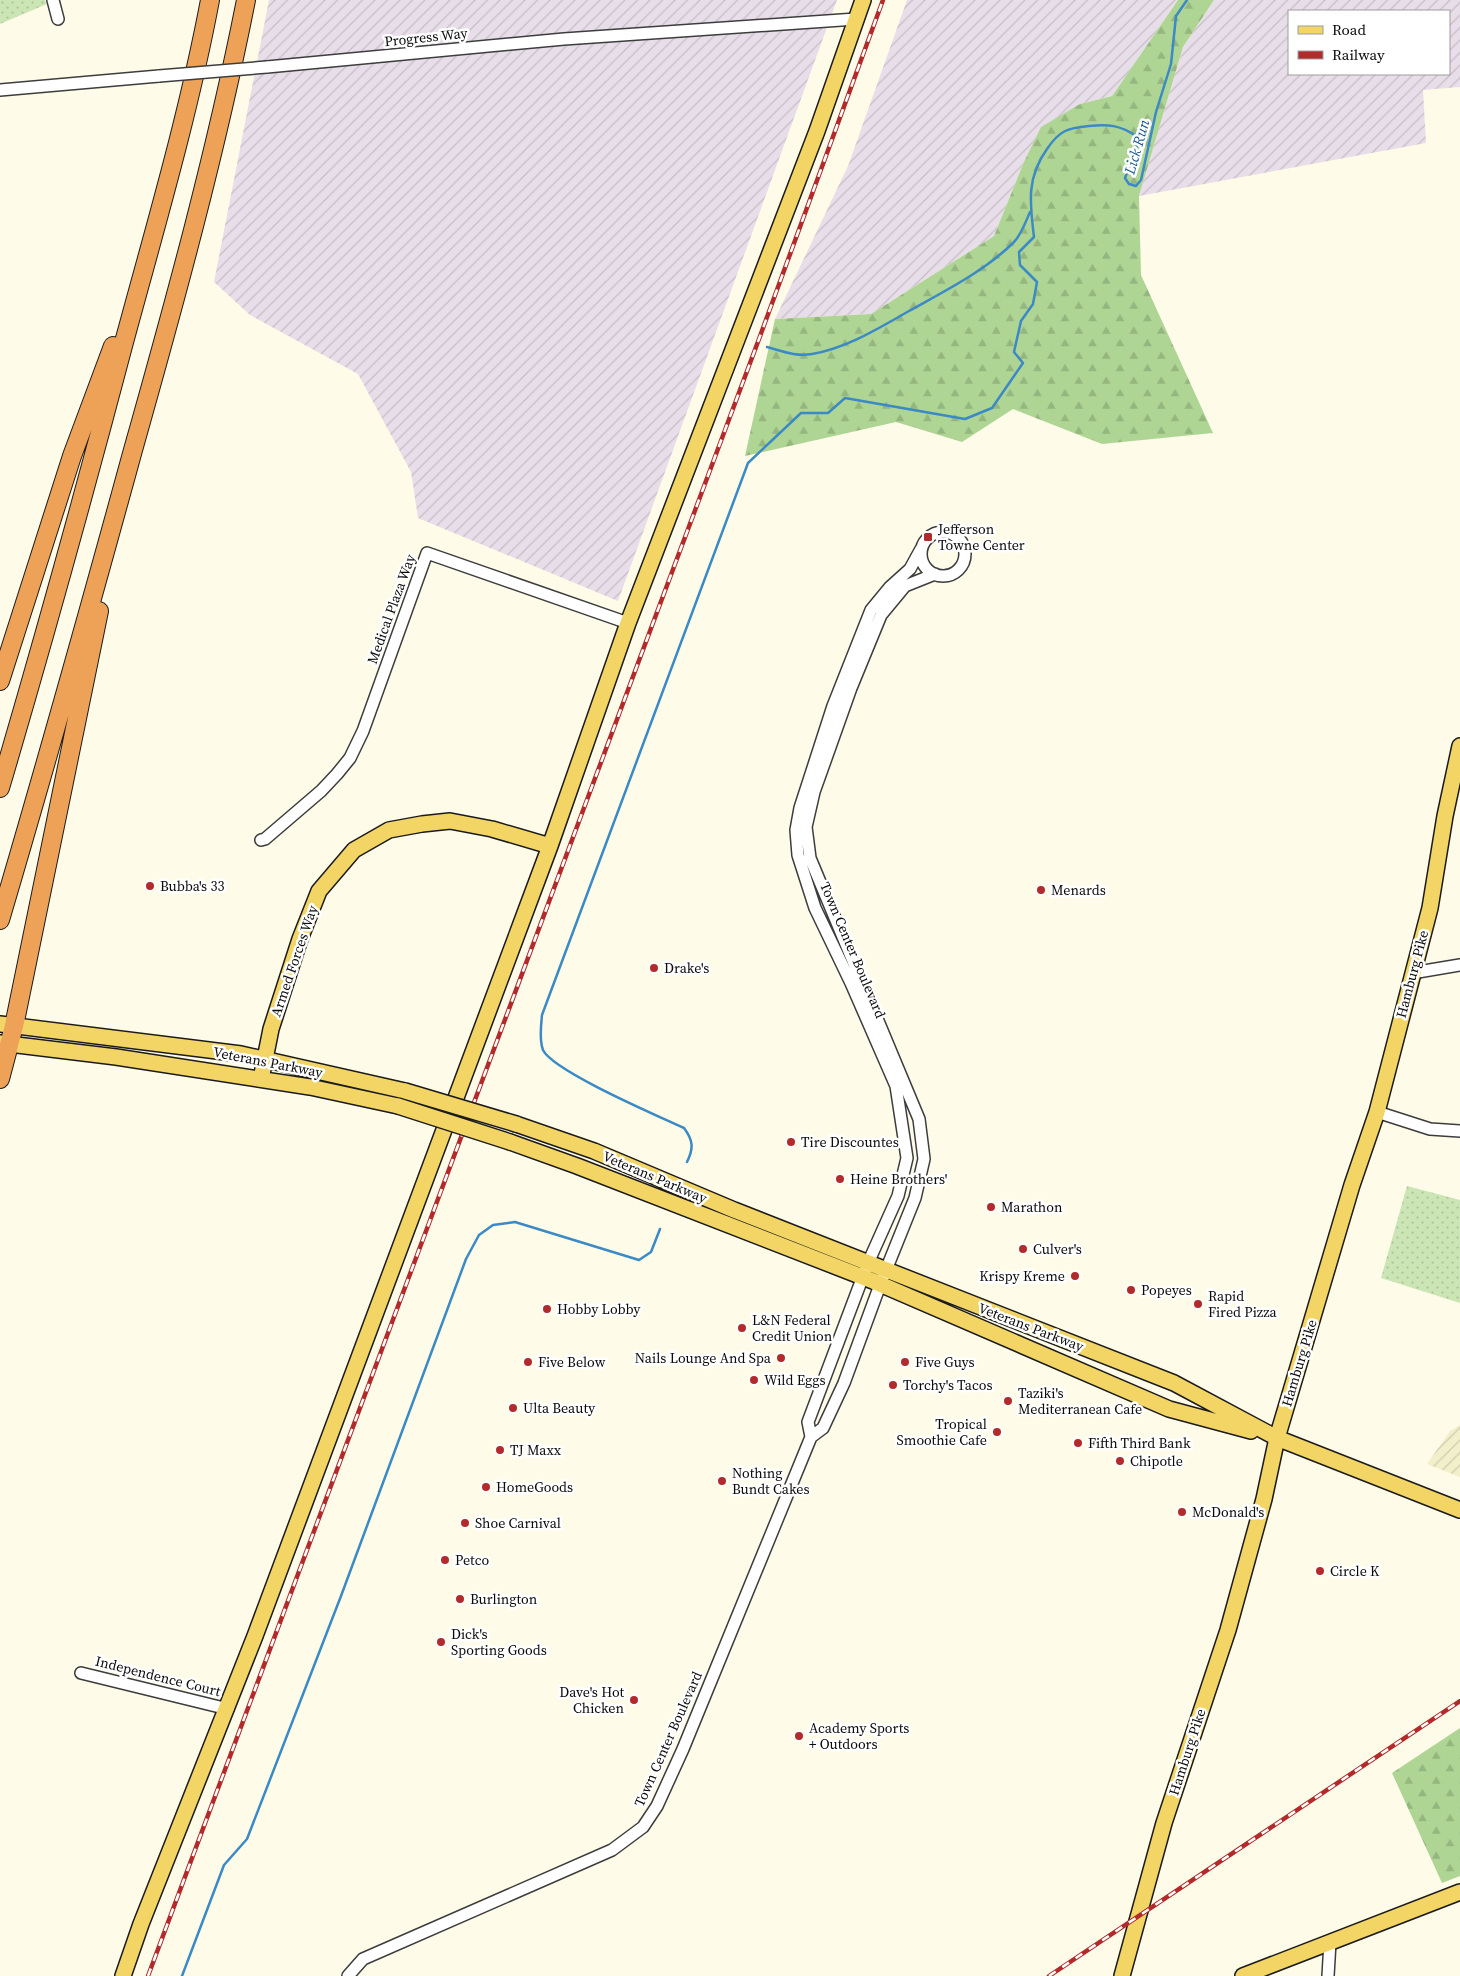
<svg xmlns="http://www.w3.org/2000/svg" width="1460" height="1976" viewBox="0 0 1460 1976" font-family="'Source Serif 4',serif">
  <defs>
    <pattern id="industrial-furrows" width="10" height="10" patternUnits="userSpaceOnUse" patternTransform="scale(1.25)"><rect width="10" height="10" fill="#e8dee9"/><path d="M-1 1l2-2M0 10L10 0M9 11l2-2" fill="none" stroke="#c6bdc6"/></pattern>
    <pattern id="farmland-furrows" width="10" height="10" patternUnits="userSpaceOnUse" patternTransform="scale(1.25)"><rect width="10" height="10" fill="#f2f0ca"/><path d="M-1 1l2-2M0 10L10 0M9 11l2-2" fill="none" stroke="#ceccac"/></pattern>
    <pattern id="grass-dots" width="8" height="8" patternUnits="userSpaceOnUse" patternTransform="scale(1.25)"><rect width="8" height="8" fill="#cce5b5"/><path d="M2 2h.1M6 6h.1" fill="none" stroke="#aec39a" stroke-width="1.8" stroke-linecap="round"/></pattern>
    <pattern id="forest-firs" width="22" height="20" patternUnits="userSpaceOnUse" patternTransform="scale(1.25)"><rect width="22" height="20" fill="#afd595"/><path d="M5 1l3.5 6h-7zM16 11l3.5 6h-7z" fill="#95b67f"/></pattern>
  </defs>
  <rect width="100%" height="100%" fill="#fefbe8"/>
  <path fill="url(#industrial-furrows)" fill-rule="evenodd" d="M 269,0 L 837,0 L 618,601 L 418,518 L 411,472 L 358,374 L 250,315 L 214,282 Z
    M 907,0 L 1178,0 L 1112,96 L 1080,104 L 1023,164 L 994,236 L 871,314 L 775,319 L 848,166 Z
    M 1214,0 L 1460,0 L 1460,87 L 1423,90 L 1426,143 L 1139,196 L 1183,47 ZM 1289,11 L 1449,11 L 1449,74 L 1289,74 Z"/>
  <path fill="url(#farmland-furrows)" d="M 1460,1425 L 1460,1477 L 1427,1464 L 1450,1431 Z"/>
  <path fill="url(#grass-dots)" d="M 0,0 L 45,0 L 47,4 L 0,24 Z
    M 1407,1186 L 1460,1200 L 1460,1303 L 1381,1278 Z"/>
  <path fill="url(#forest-firs)" d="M 1178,0 L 1214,0 L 1183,47 L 1139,196 L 1141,275 L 1213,433 L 1102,444 L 1013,409 L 962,442 L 896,422 L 745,456 L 775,319 L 871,314 L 994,236 L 1023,164 L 1041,127 L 1080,104 L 1112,96 Z
    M 1460,1728 L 1460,1876 L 1442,1883 L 1392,1773 Z"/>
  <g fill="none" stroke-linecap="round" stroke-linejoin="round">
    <path stroke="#3b89c5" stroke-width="2.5" d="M 767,347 C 782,351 796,357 812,354 C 847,348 879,328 909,311 C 945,291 985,271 1014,242 C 1021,235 1026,221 1030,212
      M 687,1162 C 694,1148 693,1140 684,1128 C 658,1116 553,1071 543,1050 C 539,1040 541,1025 542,1015 L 748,463 L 801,413 L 828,413 L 845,398 L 965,419 L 992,408 L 1023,363 L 1014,352 L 1021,321 L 1033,304 L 1037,282 L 1020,265 L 1019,252 L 1034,237 C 1030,204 1026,178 1047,149 C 1059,131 1067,128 1089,126 C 1108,124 1120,125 1136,136 L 1137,146 L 1125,178 L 1129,184 L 1136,186 L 1141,180 L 1156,112 L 1171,64 L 1176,16 L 1187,0
      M 182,1976 L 224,1865 L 247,1839 L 341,1596 L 466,1259 L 479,1235 L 493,1225 L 515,1222 L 639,1260 L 651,1252 L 660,1229"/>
    <g stroke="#3d3d3d" stroke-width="14">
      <path id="minor" d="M 53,0 L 58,19
        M 267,67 L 564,39 L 856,19
        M 0,90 L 159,76
        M921 554a22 22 0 1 1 44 0a22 22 0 1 1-44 0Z
        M 261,840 L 265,839 L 321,791 L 337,774 L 350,758 L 363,731 L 427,553 L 628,623
        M 1412,973 L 1460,965
        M 1377,1112 L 1430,1129 L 1460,1131
        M 811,1437 L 808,1422 L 868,1263 L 898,1196 L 907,1158 L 896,1086 L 851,983 L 815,908 L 798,855 L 796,830 L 800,808 L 833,706 L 871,610 L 890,587 L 910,569 L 921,549
        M 81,1673 L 228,1709
        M 348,1976 L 363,1959 L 612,1850 L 643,1827 L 657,1806 L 683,1749 L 811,1437 L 823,1428 L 844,1383 L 880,1285 L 915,1198 L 924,1159 L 919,1119 L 810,858 L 806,827 L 814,792 L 851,688 L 881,615 L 905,586 L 935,574
        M 1328,1976 L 1330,1942"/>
    </g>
    <g stroke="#1b1b1b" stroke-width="18">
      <path id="major" d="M 0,1024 L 241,1054 L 405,1091
        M 0,1043 L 116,1057 L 310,1087 L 398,1106
        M 261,1079 L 271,1029 L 300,939 L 319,891 L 354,850 L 389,830 L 422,824 L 450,821 L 492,829 L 550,846
        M 516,1124 L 594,1151 L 734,1210 L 1174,1383 L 1277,1438 L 1460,1510
        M 510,1142 L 577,1166 L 873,1281 L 1169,1409 L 1251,1431
        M 123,1976 L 141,1924 L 255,1636 L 550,846 L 628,623 L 817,131 L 863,0
        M 1122,1976 L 1164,1823 L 1228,1630 L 1264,1499 L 1277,1438 L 1352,1185 L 1377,1112 L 1430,908 L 1445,816 L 1460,746
        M 1243,1976 L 1460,1892"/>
    </g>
    <g stroke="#1b1b1b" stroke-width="20">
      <path id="highway" d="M 0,681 L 72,456 L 113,346
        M 0,788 C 43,642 84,494 123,346 C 154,231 188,117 210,0
        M 0,920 C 46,764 90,607 133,450 C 175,301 216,152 246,0
        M 0,1079 L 14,1026 L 99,611"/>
    </g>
    <use href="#minor" stroke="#fff" stroke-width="11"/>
    <use href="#major" stroke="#f2d565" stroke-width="15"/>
    <use href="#highway" stroke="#eda257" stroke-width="18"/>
    <g stroke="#b22a2b" stroke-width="4.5">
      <path id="rail" d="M 148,1976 L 759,339 L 883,0
        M 1049,1976 L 1460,1701"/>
    </g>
    <use href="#rail" stroke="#fff" stroke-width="2.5" stroke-dasharray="8" stroke-linecap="butt"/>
    <g stroke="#3d3d3d" stroke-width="14" stroke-linecap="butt">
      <path id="minor-bridge" d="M 159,76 L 267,67"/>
    </g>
    <g stroke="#1b1b1b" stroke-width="18" stroke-linecap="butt">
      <path id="major-bridge" d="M 405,1091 L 516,1124
        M 398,1106 L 510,1142"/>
    </g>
    <use href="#minor-bridge" stroke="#fff" stroke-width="11"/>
    <use href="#major-bridge" stroke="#f2d565" stroke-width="15"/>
  </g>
  <g fill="#b22a2b" stroke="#fff" stroke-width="2">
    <rect x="923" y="532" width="10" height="10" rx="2.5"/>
    <circle cx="150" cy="886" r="5"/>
    <circle cx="1041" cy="890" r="5"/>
    <circle cx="654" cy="968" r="5"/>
    <circle cx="791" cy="1142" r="5"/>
    <circle cx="840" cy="1179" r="5"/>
    <circle cx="991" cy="1207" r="5"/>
    <circle cx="1023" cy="1249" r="5"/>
    <circle cx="1075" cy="1276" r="5"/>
    <circle cx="1131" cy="1290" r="5"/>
    <circle cx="1198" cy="1304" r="5"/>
    <circle cx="547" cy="1309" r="5"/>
    <circle cx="742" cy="1328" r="5"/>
    <circle cx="781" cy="1358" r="5"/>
    <circle cx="528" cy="1362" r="5"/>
    <circle cx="905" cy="1362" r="5"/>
    <circle cx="754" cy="1380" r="5"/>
    <circle cx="893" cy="1385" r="5"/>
    <circle cx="1008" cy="1401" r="5"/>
    <circle cx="513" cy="1408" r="5"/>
    <circle cx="997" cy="1432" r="5"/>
    <circle cx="1078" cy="1443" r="5"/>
    <circle cx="500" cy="1450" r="5"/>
    <circle cx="1120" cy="1461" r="5"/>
    <circle cx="722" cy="1481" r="5"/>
    <circle cx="486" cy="1487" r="5"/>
    <circle cx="1182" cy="1512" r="5"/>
    <circle cx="465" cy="1523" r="5"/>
    <circle cx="445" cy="1560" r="5"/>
    <circle cx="1320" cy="1571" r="5"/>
    <circle cx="460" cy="1599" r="5"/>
    <circle cx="441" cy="1642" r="5"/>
    <circle cx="634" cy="1700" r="5"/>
    <circle cx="799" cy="1736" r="5"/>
  </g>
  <g text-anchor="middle" stroke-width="5" stroke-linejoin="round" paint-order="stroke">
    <g font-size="14" fill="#0a0a0a" stroke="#fff">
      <text transform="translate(426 37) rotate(-6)" y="5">Progress Way</text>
      <text transform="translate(391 609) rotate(-70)" y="5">Medical Plaza Way</text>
      <text transform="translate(853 950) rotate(67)" y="5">Town Center Boulevard</text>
      <text transform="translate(294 961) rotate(-71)" y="5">Armed Forces Way</text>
      <text transform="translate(1412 974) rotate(-75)" y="5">Hamburg Pike</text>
      <text transform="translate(268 1062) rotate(11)" y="5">Veterans Parkway</text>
      <text transform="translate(655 1177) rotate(23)" y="5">Veterans Parkway</text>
      <text transform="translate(1031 1327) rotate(21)" y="5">Veterans Parkway</text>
      <text transform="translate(1299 1363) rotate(-73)" y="5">Hamburg Pike</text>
      <text transform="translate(158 1676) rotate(14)" y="5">Independence Court</text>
      <text transform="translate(668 1739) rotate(-66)" y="5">Town Center Boulevard</text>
      <text transform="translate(1187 1752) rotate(-72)" y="5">Hamburg Pike</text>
    </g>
    <g font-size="14" fill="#0a0a0a" stroke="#fff" text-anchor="start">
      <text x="938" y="534">Jefferson<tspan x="938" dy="16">Towne Center</tspan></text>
      <text x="160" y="891">Bubba's 33</text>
      <text x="1051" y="895">Menards</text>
      <text x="664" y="973">Drake's</text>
      <text x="801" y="1147">Tire Discountes</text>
      <text x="850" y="1184">Heine Brothers'</text>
      <text x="1001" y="1212">Marathon</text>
      <text x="1033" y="1254">Culver's</text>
      <text x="1065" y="1281" text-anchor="end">Krispy Kreme</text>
      <text x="1141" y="1295">Popeyes</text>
      <text x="1208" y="1301">Rapid<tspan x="1208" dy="16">Fired Pizza</tspan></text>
      <text x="557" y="1314">Hobby Lobby</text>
      <text x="752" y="1325">L&amp;N Federal<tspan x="752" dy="16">Credit Union</tspan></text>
      <text x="771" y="1363" text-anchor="end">Nails Lounge And Spa</text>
      <text x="538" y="1367">Five Below</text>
      <text x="915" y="1367">Five Guys</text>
      <text x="764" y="1385">Wild Eggs</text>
      <text x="903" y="1390">Torchy's Tacos</text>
      <text x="1018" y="1398">Taziki's<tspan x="1018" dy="16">Mediterranean Cafe</tspan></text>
      <text x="523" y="1413">Ulta Beauty</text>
      <text x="987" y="1429" text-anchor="end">Tropical<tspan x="987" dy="16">Smoothie Cafe</tspan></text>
      <text x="1088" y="1448">Fifth Third Bank</text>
      <text x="510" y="1455">TJ Maxx</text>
      <text x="1130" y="1466">Chipotle</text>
      <text x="732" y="1478">Nothing<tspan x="732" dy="16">Bundt Cakes</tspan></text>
      <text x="496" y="1492">HomeGoods</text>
      <text x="1192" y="1517">McDonald's</text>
      <text x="475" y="1528">Shoe Carnival</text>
      <text x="455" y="1565">Petco</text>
      <text x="1330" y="1576">Circle K</text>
      <text x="470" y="1604">Burlington</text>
      <text x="451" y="1639">Dick's<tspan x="451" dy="16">Sporting Goods</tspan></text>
      <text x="624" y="1697" text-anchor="end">Dave's Hot<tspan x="624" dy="16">Chicken</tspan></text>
      <text x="809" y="1733">Academy Sports<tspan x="809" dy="16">+ Outdoors</tspan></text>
    </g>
    <g font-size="15" font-style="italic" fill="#1b5a94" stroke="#fff">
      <text transform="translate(1137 147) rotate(-74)" y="5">Lick Run</text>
    </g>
  </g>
  <rect x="1288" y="10" width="162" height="65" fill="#ffffff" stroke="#9d9d9d"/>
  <rect x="1298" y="26" width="25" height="8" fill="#f2d565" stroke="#9d9d9d"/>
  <text x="1332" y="35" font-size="15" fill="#0a0a0a">Road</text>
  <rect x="1298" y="51" width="25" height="8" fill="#b22a2b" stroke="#9d9d9d"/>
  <text x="1332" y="60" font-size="15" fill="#0a0a0a">Railway</text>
</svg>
